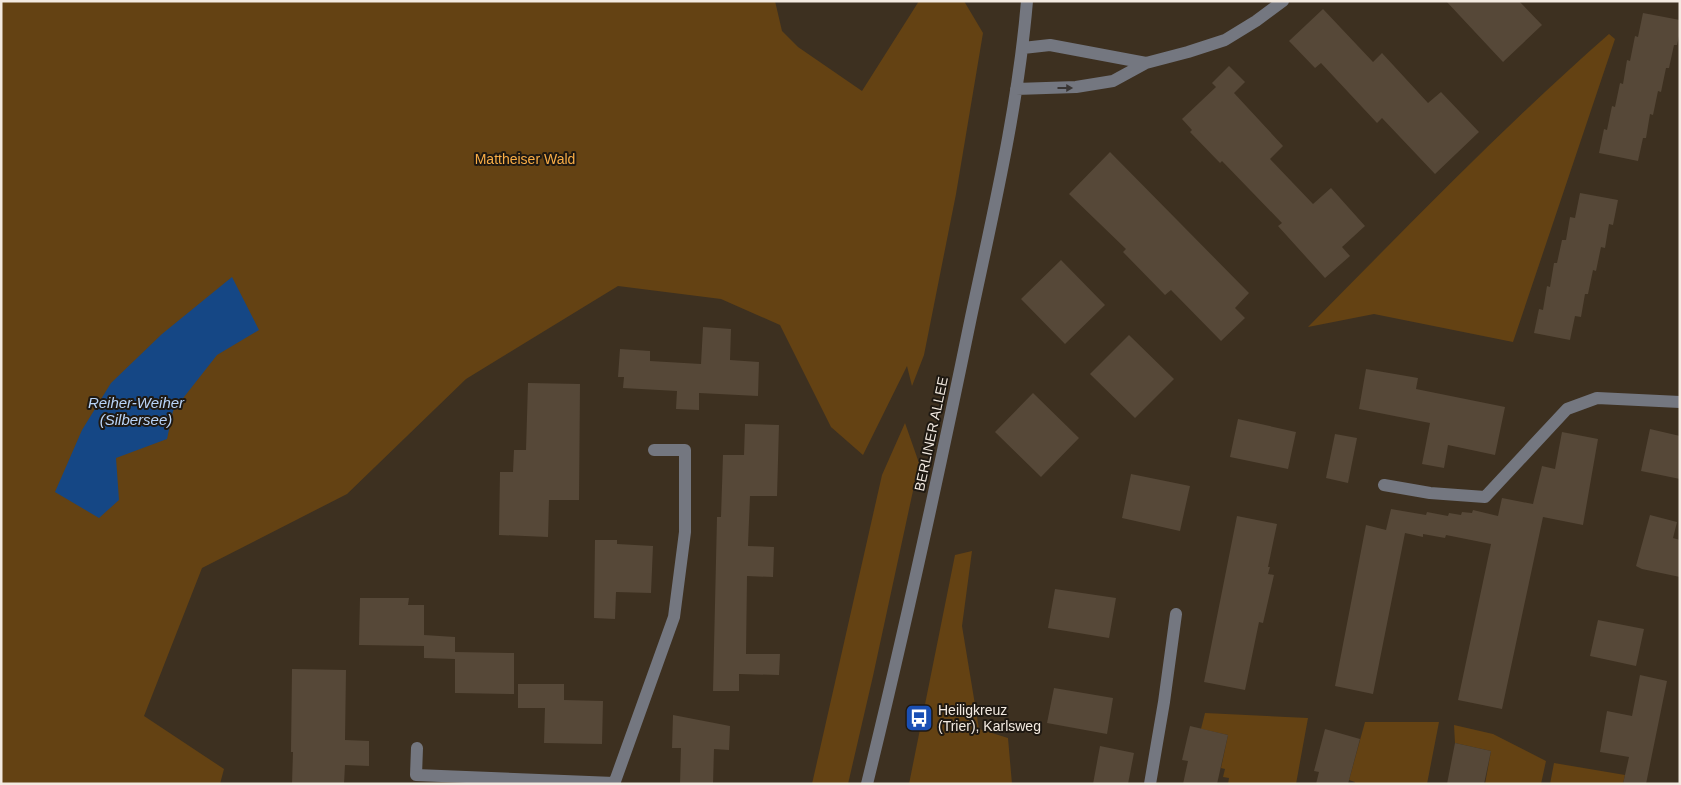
<svg xmlns="http://www.w3.org/2000/svg" width="1681" height="785" viewBox="0 0 1681 785" font-family="Helvetica,sans-serif">
  <rect width="100%" height="100%" fill="#3d3020"/>
  <path fill="#644213" d="M 1,1 L 775,1 L 782,31 L 798,47 L 862,91 L 919,1 L 964,1 L 983,33 L 956,194 L 924,355 L 912,386 L 907,366 L 863,455 L 831,427 L 780,325 L 721,299 L 618,286 L 466,379 L 347,494 L 202,568 L 144,716 L 224,769 L 220,784 L 1,784 Z
    M 1609,34 L 1615,39 L 1513,342 L 1374,314 L 1308,327 C 1406,228 1504,126 1609,34 Z
    M 905,423 L 919,463 L 873,676 L 848,784 L 812,784 L 882,475 Z
    M 972,551 L 962,626 L 979,729 L 1008,738 L 1012,784 L 909,784 L 955,555 Z
    M 1205,713 L 1308,718 L 1296,784 L 1228,784 L 1229,778 L 1223,777 L 1225,769 L 1221,768 L 1228,735 L 1201,729 Z
    M 1365,722 L 1439,722 L 1427,784 L 1354,784 L 1355,782 L 1349,780 Z
    M 1454,725 L 1493,734 L 1546,761 L 1541,784 L 1485,784 L 1491,751 L 1455,743 Z
    M 1554,763 L 1625,775 L 1623,784 L 1550,784 Z"/>
  <path fill="#154785" d="M 232,277 L 259,330 L 217,355 L 173,411 L 167,439 L 116,458 L 119,500 L 99,518 L 55,492 L 82,430 L 111,383 L 162,334 Z"/>
  <path fill="#564838" d="M 1446,1 L 1519,1 L 1542,25 L 1503,62 Z
    M 1323,9 L 1373,62 L 1382,53 L 1428,103 L 1441,92 L 1479,132 L 1435,174 L 1382,118 L 1377,123 L 1321,63 L 1315,68 L 1289,41 Z
    M 1643,13 L 1680,20 L 1680,32 L 1677,45 L 1674,45 L 1669,68 L 1666,68 L 1661,92 L 1658,91 L 1653,115 L 1650,114 L 1646,138 L 1643,138 L 1638,161 L 1599,153 L 1604,129 L 1607,130 L 1612,106 L 1615,107 L 1620,83 L 1623,84 L 1627,60 L 1630,61 L 1635,36 L 1638,37 Z
    M 1229,66 L 1245,82 L 1234,93 L 1283,146 L 1270,159 L 1313,204 L 1331,188 L 1365,226 L 1342,247 L 1350,256 L 1325,278 L 1278,226 L 1282,223 L 1222,161 L 1220,163 L 1190,132 L 1192,130 L 1182,119 L 1216,87 L 1212,83 Z
    M 1110,152 L 1249,293 L 1235,308 L 1245,318 L 1221,341 L 1171,290 L 1165,295 L 1123,252 L 1126,249 L 1069,194 Z
    M 1580,193 L 1618,200 L 1613,225 L 1609,224 L 1605,248 L 1601,247 L 1596,271 L 1593,270 L 1588,294 L 1585,294 L 1581,317 L 1575,316 L 1570,340 L 1534,333 L 1539,309 L 1543,310 L 1547,286 L 1550,287 L 1554,263 L 1557,263 L 1562,240 L 1566,240 L 1570,217 L 1575,218 Z
    M 1061,260 L 1105,305 L 1065,344 L 1021,299 Z
    M 703,327 L 731,329 L 730,360 L 759,362 L 758,396 L 699,393 L 699,410 L 676,409 L 677,391 L 623,388 L 624,377 L 618,377 L 620,349 L 650,351 L 650,361 L 701,364 Z
    M 1129,335 L 1174,379 L 1135,418 L 1090,374 Z
    M 1366,369 L 1418,378 L 1416,389 L 1505,407 L 1495,455 L 1448,445 L 1444,468 L 1422,464 L 1430,423 L 1359,409 Z
    M 528,383 L 580,384 L 579,500 L 549,500 L 548,537 L 499,535 L 500,472 L 513,472 L 514,450 L 526,450 Z
    M 1033,393 L 1079,438 L 1041,477 L 995,432 Z
    M 1238,419 L 1296,432 L 1288,469 L 1230,457 Z
    M 745,424 L 779,425 L 777,496 L 750,496 L 748,546 L 774,547 L 773,577 L 747,576 L 746,654 L 780,654 L 779,675 L 739,674 L 739,691 L 713,691 L 717,517 L 721,517 L 723,455 L 744,455 Z
    M 1650,429 L 1680,436 L 1680,479 L 1641,471 Z
    M 1562,432 L 1598,439 L 1583,525 L 1543,517 L 1502,709 L 1458,700 L 1491,544 L 1446,535 L 1445,538 L 1423,534 L 1423,537 L 1405,533 L 1373,694 L 1335,686 L 1366,525 L 1386,530 L 1391,509 L 1426,515 L 1427,512 L 1448,516 L 1449,513 L 1461,515 L 1462,512 L 1472,513 L 1473,510 L 1498,516 L 1502,498 L 1533,504 L 1542,466 L 1555,469 Z
    M 1335,434 L 1357,438 L 1348,483 L 1326,478 Z
    M 1131,474 L 1190,486 L 1180,531 L 1122,518 Z
    M 1650,515 L 1677,522 L 1673,538 L 1680,540 L 1680,577 L 1642,569 L 1636,566 Z
    M 1237,516 L 1277,524 L 1268,567 L 1270,567 L 1268,574 L 1274,575 L 1263,623 L 1259,622 L 1245,690 L 1204,682 Z
    M 595,540 L 617,540 L 617,544 L 653,546 L 651,593 L 616,592 L 615,619 L 594,618 Z
    M 1055,589 L 1116,598 L 1109,638 L 1048,628 Z
    M 360,598 L 409,598 L 408,605 L 424,605 L 424,635 L 455,637 L 455,659 L 424,658 L 424,646 L 359,645 Z
    M 1598,620 L 1644,629 L 1636,666 L 1590,656 Z
    M 455,652 L 514,653 L 514,694 L 455,693 Z
    M 292,669 L 346,670 L 345,740 L 369,741 L 369,766 L 345,765 L 344,784 L 292,784 L 293,752 L 291,752 Z
    M 1640,675 L 1667,681 L 1646,784 L 1623,784 L 1629,757 L 1600,752 L 1607,711 L 1632,716 Z
    M 518,684 L 564,684 L 564,700 L 603,701 L 602,744 L 544,743 L 545,708 L 518,708 Z
    M 1054,688 L 1113,698 L 1107,734 L 1047,723 Z
    M 673,715 L 730,726 L 729,750 L 714,749 L 713,784 L 680,784 L 681,748 L 672,748 Z
    M 1190,726 L 1228,735 L 1217,784 L 1183,784 L 1188,761 L 1182,760 Z
    M 1325,729 L 1360,739 L 1348,784 L 1316,784 L 1319,772 L 1314,771 Z
    M 1455,743 L 1491,751 L 1484,784 L 1447,784 Z
    M 1100,746 L 1134,753 L 1128,784 L 1093,784 Z"/>
  <g fill="none" stroke-linecap="round" stroke-linejoin="round">
    <path stroke="#747780" stroke-width="12" d="M 1023,48 L 1050,45 L 1146,63
      M 1016,89 L 1076,87 L 1113,81 L 1146,63 L 1188,52 L 1225,40 L 1256,21 L 1283,1
      M 1384,485 L 1430,493 L 1485,497 L 1567,409 L 1597,398 L 1680,402
      M 417,748 L 416,775 L 614,783
      M 614,784 L 674,617 L 685,532 L 685,450 L 654,450
      M 867,784 C 905,629 939,473 971,317 C 993,213 1018,108 1027,1
      M 1150,784 L 1164,702 L 1176,614"/>
  </g>
  <defs><path id="oneway-solid" d="M-6-.8H1V-3.2L6.5 0L1 3.2V.8H-6Z" transform="scale(1.25)"/></defs>
  <use fill="#393533" href="#oneway-solid" transform="translate(1065 88)"/>
  <defs>
    <g id="bus-square" transform="scale(1.4375)"><rect x="-9" y="-9" width="18" height="18" rx="4" fill="#1a4fb4" stroke="#1f1912"/><path d="M-5-6H5V4H4V6H2V4H-2V6H-4V4H-5ZM-3.5-4V0h7V-4ZM-3.5 1.2v1.5H-2V1.2ZM2 1.2v1.5H3.5V1.2Z" fill="#fff"/></g>
  </defs>
  <g fill-rule="evenodd">
    <use href="#bus-square" x="919" y="718"/>
  </g>
  <g text-anchor="middle" stroke-width="4" stroke-linejoin="round" paint-order="stroke">
    <g font-size="14" fill="#f9ad46" stroke="#1f1912">
      <text x="525" y="164">Mattheiser Wald</text>
    </g>
    <g font-size="14" fill="#f3eae1" stroke="#1f1912">
      <text transform="translate(931 434) rotate(-78)" y="5">BERLINER ALLEE</text>
    </g>
    <g font-size="14" fill="#f3eae1" stroke="#1f1912" text-anchor="start">
      <text x="938" y="715">Heiligkreuz<tspan x="938" dy="16">(Trier), Karlsweg</tspan></text>
    </g>
    <g font-size="15" font-style="italic" fill="#b9d4f8" stroke="#1f1912">
      <text x="136" y="408">Reiher-Weiher<tspan x="136" dy="17">(Silbersee)</tspan></text>
    </g>
  </g>
  <rect width="1681" height="785" fill="none" stroke="#f3eae1" stroke-width="5"/>
</svg>
